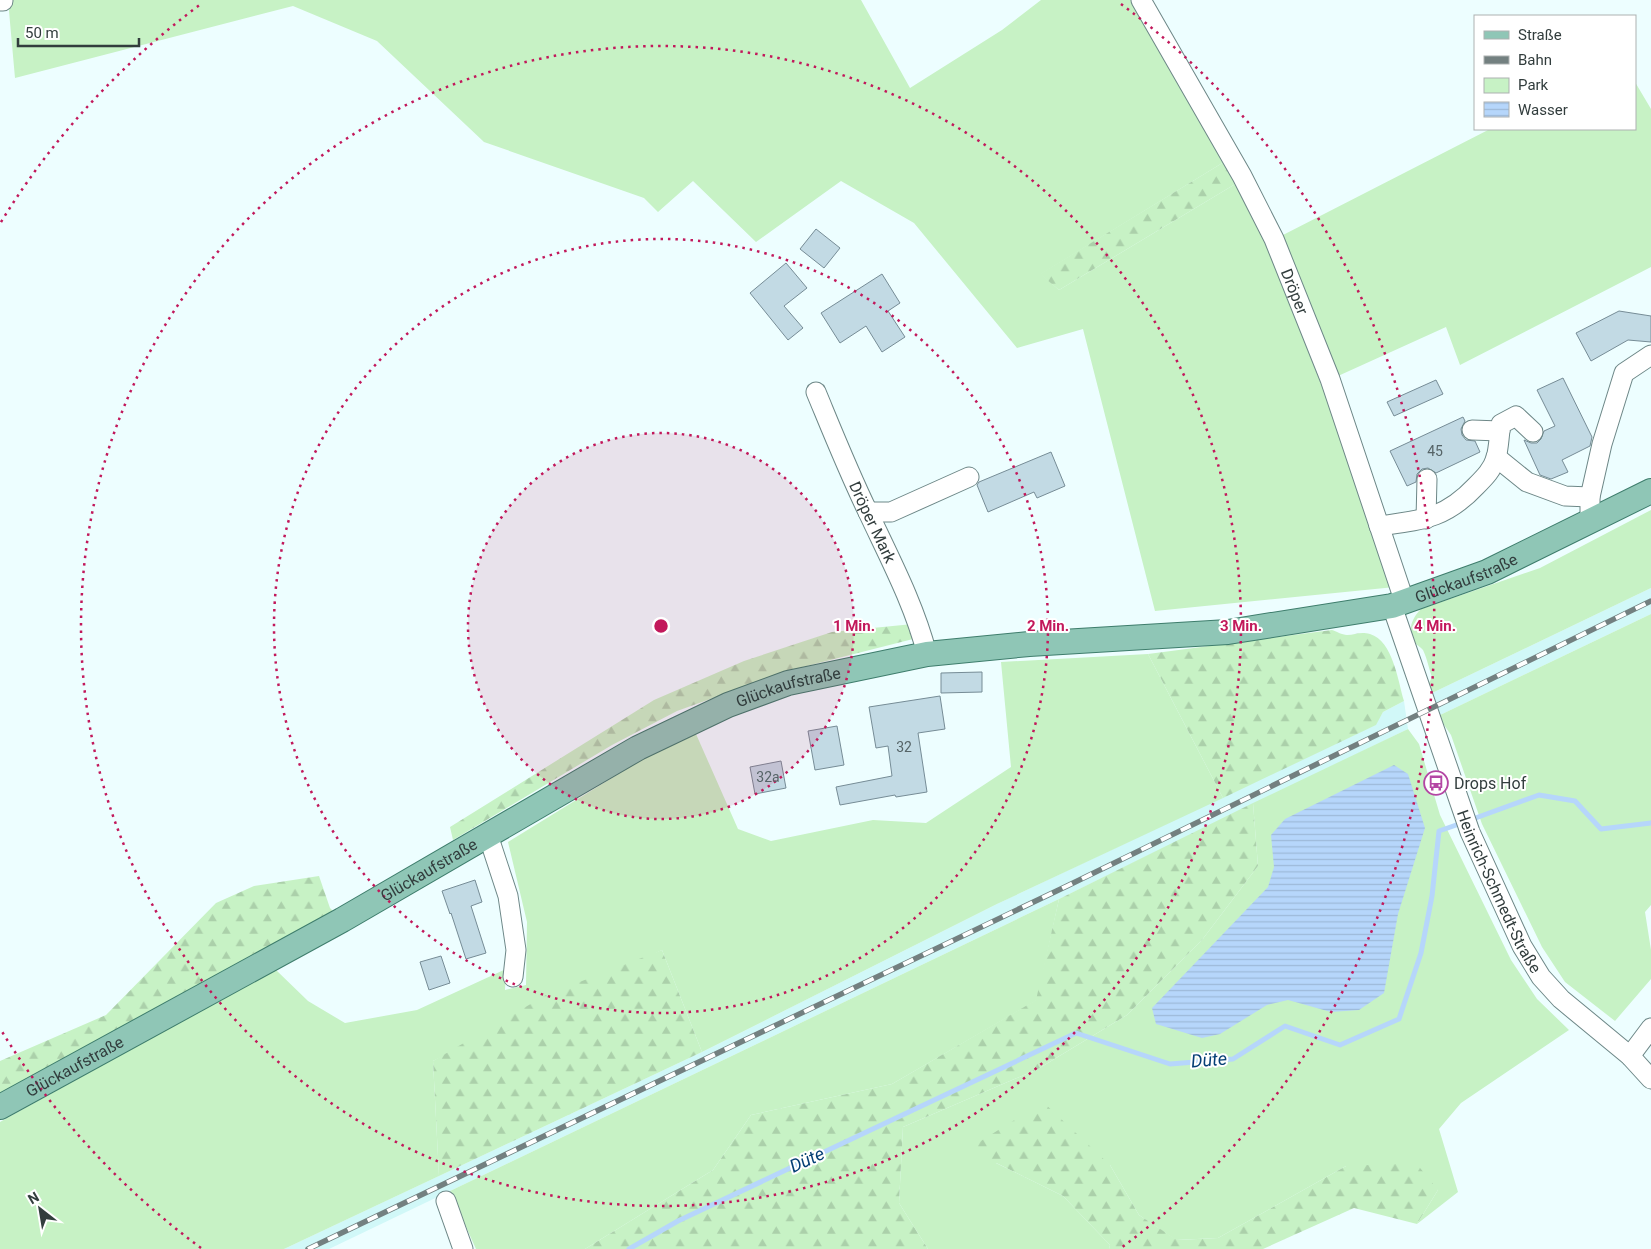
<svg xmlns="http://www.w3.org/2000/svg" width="1651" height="1249" viewBox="0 0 1651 1249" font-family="Roboto,sans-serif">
  <defs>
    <pattern id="forest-firs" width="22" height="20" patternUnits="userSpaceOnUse" patternTransform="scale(1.25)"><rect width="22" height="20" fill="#c7f2c5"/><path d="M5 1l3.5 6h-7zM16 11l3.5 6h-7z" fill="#abd0aa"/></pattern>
    <pattern id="water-rules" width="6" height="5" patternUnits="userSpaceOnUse" patternTransform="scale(1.25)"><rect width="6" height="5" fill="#b6d6fb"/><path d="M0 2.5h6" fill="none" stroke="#9db9d8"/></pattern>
  </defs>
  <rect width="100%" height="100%" fill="#edfeff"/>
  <path fill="#d1f8f8" d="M 1651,588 L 1651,614 L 1438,716 L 1430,694 Z
    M 1404,701 L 1408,729 L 1059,899 L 329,1249 L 284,1249 L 702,1052 L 997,904 L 1375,725 L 1383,712 Z"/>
  <path fill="#c7f2c5" d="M 8,0 L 861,0 L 910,88 L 1002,30 L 1041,0 L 1134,0 L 1170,70 L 1224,162 L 1041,274 L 1059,290 L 1237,183 L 1269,250 L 1321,384 L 1395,587 L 1155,611 L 1083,329 L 1017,348 L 914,223 L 841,181 L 756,242 L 693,181 L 658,212 L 644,198 L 484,142 L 377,41 L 293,6 L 15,78 Z
    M 1635,82 L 1651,109 L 1651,267 L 1460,365 L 1446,327 L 1338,376 L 1283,235 L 1490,129 L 1635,129 Z
    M 1651,510 L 1651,588 L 1430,694 L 1428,685 L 1432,677 C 1429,669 1427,658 1423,650 C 1421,647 1416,645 1414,642 C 1407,630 1412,618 1421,609 L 1540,568 Z
    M 1651,614 L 1651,905 L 1645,912 L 1651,950 L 1651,979 L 1615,1021 L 1565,982 L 1542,947 L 1482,824 L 1451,735 L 1438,716 Z
    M 1148,654 L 1223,798 L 997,904 L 702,1052 L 662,950 L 433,1061 L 439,1176 L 284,1249 L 0,1249 L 0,1122 L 275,969 L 308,1001 L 345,1023 L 417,1010 L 506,969 L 505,990 L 526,985 L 527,922 L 508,842 L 641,760 L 696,734 L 738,829 L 771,841 L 873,820 L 926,823 L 1011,767 L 1001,662 Z
    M 1408,729 L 1419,744 L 1440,815 L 1511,960 L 1537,999 L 1569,1030 L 1461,1103 L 1439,1129 L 1458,1192 L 1417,1224 L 1438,1190 L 1346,1166 L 1218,1238 L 1176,1240 L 1139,1215 L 1110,1165 L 996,1163 L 1063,1196 L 1110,1245 L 1109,1249 L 928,1249 L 899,1203 L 903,1127 L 1038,1069 L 1127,1015 L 1202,940 L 1258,866 L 1253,803 Z
    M 1059,899 L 1037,1000 L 892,1084 L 751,1115 L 713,1170 L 585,1249 L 476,1249 L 450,1191 Z"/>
  <path fill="url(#forest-firs)" d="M 1224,162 L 1237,183 L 1059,290 L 1040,274 Z
    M 913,624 L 917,638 L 791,670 L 677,711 L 612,745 L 453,840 L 450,827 L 654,700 L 744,661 L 832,632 Z
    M 1332,630 C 1336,631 1342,635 1347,635 C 1355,635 1360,631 1370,634 C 1393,641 1398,681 1404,701 L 1383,712 L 1376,725 L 1223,798 L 1148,654 Z
    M 1253,803 L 1258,866 L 1202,940 L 1127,1015 L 1038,1069 L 903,1127 L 899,1203 L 928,1249 L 585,1249 L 713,1170 L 751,1115 L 892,1084 L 1036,1000 L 1059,899 Z
    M 319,876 L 330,908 L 342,920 L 0,1095 L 0,1061 L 106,1015 L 216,903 L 254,886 Z
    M 662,950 L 702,1052 L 439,1176 L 433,1061 L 546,995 Z
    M 1043,1102 L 1110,1165 L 1139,1215 L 1177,1240 L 1218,1238 L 1346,1166 L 1416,1163 L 1438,1190 L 1417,1224 L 1354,1208 L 1263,1249 L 1109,1249 L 1110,1245 L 1063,1196 L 968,1149 Z"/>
  <path fill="url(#water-rules)" d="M 1394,765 L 1408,774 L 1425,828 L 1398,914 L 1384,993 L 1359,1010 L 1331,1012 L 1288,1000 L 1267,1005 L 1220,1034 L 1202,1038 L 1156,1024 L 1152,1008 L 1268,887 L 1274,867 L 1271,835 L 1285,819 Z"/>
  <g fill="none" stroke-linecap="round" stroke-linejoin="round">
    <path stroke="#b6d6fb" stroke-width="5" d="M 1470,820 L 1539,795 L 1575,801 L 1601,829 L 1651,823
      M 629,1249 L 678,1221 L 1076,1033 L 1170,1064 L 1233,1059 L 1285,1026 L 1340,1045 L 1399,1019 L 1421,953 L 1432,896 L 1439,831 L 1462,823"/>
  </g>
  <path fill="#c2dae4" stroke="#768c96" d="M 816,229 L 840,248 L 824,268 L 800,249 Z
    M 786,263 L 807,288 L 784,306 L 803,328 L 788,340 L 750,293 Z
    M 882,274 L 900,303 L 888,311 L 905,337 L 882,352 L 866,326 L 840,343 L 821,313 Z
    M 1619,311 L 1651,316 L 1651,342 L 1628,340 L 1591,361 L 1576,333 Z
    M 1563,378 L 1592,437 L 1590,446 L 1562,460 L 1568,472 L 1551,479 L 1540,475 L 1524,440 L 1531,443 L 1537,443 L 1541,439 L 1544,431 L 1555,426 L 1537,390 Z
    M 1436,380 L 1443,394 L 1394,416 L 1387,402 Z
    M 1463,417 L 1465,421 L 1461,429 L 1462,435 L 1466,440 L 1475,441 L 1480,452 L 1436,473 L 1428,468 L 1422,469 L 1417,474 L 1416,482 L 1407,486 L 1390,451 Z
    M 1051,452 L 1065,486 L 1037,498 L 1034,492 L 988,512 L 977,485 L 979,482 Z
    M 982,672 L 982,692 L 941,693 L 941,673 Z
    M 940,696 L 945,729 L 918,733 L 927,792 L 896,797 L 895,795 L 840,805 L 836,787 L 892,776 L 888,746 L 876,748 L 869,707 Z
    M 837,726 L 844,765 L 815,770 L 808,731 Z
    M 781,761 L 786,788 L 755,794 L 750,767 Z
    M 475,880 L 482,902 L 471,906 L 486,953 L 466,959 L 451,913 L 450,914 L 442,891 Z
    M 441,956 L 450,983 L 429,990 L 420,962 Z"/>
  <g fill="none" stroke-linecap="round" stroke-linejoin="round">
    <g stroke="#6d8787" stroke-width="21">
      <g id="minor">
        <path id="s1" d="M 1141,0 L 1242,176 L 1274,239 L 1330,379 L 1405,603"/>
        <path d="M 0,1 L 3,1"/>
        <path id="s2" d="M 816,392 C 833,433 849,473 868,512 C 890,559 914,604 927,654"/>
        <path d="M 1472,430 L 1500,431"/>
        <path d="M 1496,457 L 1527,482 L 1565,496 L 1590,497"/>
        <path d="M 868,512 L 891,512 L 969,477"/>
        <path d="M 1426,519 L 1427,479"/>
        <path d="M 1590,521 L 1590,497 L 1602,444 L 1624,373 L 1651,355"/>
        <path d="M 1379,526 C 1422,520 1445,519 1476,486 C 1485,477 1492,470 1496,458 C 1499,448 1499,434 1501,424 L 1516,416 L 1533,432"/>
        <path id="s3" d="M 1392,606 L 1470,832 L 1522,946 L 1541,977 L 1561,999 L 1630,1056 L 1651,1079"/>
        <path d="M 488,835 L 508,896 L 516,950 L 513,977"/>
        <path d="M 1630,1056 L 1651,1028"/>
        <path d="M 446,1201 L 463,1249"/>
      </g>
    </g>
    <g stroke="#3e7d6c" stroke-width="26">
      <g id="major">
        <path id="s4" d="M 0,1107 L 342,920 L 638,748 L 728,705 L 788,683 L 927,654 L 1029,644 L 1228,632 L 1392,606 L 1487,572 L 1651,491"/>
      </g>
    </g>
    <use href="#minor" stroke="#fff" stroke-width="19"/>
    <use href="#major" stroke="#8fc6b6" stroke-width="24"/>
    <g stroke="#738080" stroke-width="5.5">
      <path id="rail" d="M 308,1249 L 1067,886 L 1651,601"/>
    </g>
    <use href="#rail" stroke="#fff" stroke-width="4" stroke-dasharray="11" stroke-linecap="butt"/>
  </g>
  <circle cx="661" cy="626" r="193" fill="#c2185b" fill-opacity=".12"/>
  <g fill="none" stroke="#c2185b" stroke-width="2.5" stroke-dasharray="2.5 5">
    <circle cx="661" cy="626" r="193"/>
    <circle cx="661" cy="626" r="387"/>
    <circle cx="661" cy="626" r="580"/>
    <path d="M201 1248A774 774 0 0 1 1 1030M1 222A774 774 0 0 1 201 4M1121 4A774 774 0 0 1 1121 1248"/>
  </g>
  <defs>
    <g id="bus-ring" transform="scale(1.25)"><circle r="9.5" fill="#fff" stroke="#b446a4" stroke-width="1.5"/><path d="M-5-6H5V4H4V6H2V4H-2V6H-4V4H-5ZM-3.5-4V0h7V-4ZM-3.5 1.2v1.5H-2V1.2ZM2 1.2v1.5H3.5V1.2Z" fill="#b446a4"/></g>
  </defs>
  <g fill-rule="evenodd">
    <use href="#bus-ring" x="1436" y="783"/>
  </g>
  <g text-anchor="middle" stroke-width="4" stroke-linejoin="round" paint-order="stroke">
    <g font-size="14" fill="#566467">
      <text x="1435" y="456">45</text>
      <text x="904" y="752">32</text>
      <text x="768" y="782">32a</text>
    </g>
    <g font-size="16" fill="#323d3d" stroke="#fff">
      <text dy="6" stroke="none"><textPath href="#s1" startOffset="330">Dröper</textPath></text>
      <text dy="6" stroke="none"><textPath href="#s2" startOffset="142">Dröper Mark</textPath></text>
      <text dy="6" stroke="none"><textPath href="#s4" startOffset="1585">Glückaufstraße</textPath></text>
      <text dy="6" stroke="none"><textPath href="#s4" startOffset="895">Glückaufstraße</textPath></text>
      <text dy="6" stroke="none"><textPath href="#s4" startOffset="490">Glückaufstraße</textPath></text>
      <text dy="6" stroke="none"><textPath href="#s3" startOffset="305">Heinrich-Schmedt-Straße</textPath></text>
      <text dy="6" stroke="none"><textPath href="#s4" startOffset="85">Glückaufstraße</textPath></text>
    </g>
    <g font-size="16" fill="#323d3d" stroke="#fff" text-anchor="start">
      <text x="1454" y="789">Drops Hof</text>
    </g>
    <g font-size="18" font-style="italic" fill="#053f75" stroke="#fff">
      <text transform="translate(1209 1060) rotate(-5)" y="6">Düte</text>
      <text transform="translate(807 1160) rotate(-25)" y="6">Düte</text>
    </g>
  </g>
  <circle cx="661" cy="626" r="8" fill="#c2185b" stroke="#fff" stroke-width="2.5"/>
  <g font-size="15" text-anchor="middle" font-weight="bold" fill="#c2185b" stroke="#fff" stroke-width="4" stroke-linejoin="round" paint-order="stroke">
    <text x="854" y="631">1 Min.</text>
    <text x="1048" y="631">2 Min.</text>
    <text x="1241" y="631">3 Min.</text>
    <text x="1435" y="631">4 Min.</text>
  </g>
  <rect x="1474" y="15" width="162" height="115" fill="#ffffff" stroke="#adb1b1"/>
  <rect x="1484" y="31" width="25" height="8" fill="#8fc6b6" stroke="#adb1b1"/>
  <text x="1518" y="40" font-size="15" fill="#323d3d">Straße</text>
  <rect x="1484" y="56" width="25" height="8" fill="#738080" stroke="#adb1b1"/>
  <text x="1518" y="65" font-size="15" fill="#323d3d">Bahn</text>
  <rect x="1484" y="78" width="25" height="15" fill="#c7f2c5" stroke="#adb1b1"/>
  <text x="1518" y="90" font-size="15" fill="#323d3d">Park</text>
  <rect x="1484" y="102" width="25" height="15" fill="url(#water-rules)" stroke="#adb1b1"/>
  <text x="1518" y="115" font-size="15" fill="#323d3d">Wasser</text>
  <g transform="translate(40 1209) rotate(329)" stroke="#ffffff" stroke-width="4" paint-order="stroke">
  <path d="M0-4L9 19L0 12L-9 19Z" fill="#323d3d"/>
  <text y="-8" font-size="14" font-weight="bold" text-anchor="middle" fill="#323d3d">N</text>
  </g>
  <path d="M18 38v8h121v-8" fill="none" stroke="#323d3d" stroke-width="2.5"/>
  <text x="25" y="38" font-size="15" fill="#323d3d" stroke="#ffffff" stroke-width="4" paint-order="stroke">50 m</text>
</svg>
